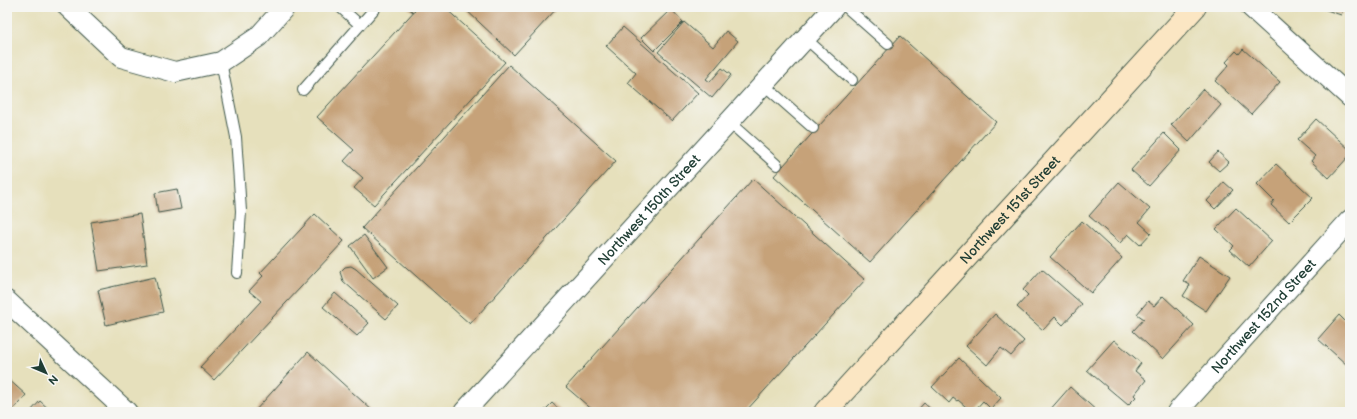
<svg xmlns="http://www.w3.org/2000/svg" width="1357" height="419" viewBox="0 0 1357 419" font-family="'Balsamiq Sans',sans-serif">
  <rect width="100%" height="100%" fill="#f6f6f2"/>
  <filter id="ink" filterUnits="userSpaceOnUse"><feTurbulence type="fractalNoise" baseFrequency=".025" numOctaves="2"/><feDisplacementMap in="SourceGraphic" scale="8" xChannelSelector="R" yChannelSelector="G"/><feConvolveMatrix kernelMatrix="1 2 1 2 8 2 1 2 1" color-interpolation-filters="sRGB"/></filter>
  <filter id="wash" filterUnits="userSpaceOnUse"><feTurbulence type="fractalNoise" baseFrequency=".012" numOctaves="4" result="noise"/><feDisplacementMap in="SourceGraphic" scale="16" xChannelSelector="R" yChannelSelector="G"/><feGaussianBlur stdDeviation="0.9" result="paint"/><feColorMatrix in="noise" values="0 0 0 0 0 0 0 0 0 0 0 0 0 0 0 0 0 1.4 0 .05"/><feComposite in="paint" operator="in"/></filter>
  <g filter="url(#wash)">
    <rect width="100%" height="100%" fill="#e6e0bc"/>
    <g id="blocks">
      <path fill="#c6a279" d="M 407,7 L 417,7 L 413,12 Z
        M 418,7 L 444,7 L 505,62 L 374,205 L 354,188 L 363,178 L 344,161 L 354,150 L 317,117 Z
        M 463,7 L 558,7 L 514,55 Z
        M 1318,7 L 1344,7 L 1341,15 Z
        M 671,9 L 683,22 L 654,51 L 641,38 Z
        M 684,22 L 713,47 L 726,31 L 738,41 L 706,79 L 710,82 L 722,68 L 731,75 L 712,98 L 658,52 Z
        M 623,27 L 698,93 L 672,121 L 628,83 L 636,73 L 606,46 Z
        M 900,36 L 996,122 L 870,262 L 774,176 Z
        M 1243,49 L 1280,82 L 1251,114 L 1215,81 L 1229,65 L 1226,62 L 1236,51 L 1239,54 Z
        M 509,65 L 616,161 L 470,324 L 362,228 Z
        M 1203,89 L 1221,105 L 1189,142 L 1171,125 Z
        M 1316,119 L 1350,150 L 1350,155 L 1329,178 L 1311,161 L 1315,156 L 1297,140 Z
        M 1164,133 L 1181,150 L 1149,186 L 1131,170 Z
        M 1218,152 L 1229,162 L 1219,171 L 1209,162 Z
        M 1276,164 L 1313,198 L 1289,222 L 1271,205 L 1274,201 L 1257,184 Z
        M 753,179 L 865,280 L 745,412 L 595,412 L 566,387 Z
        M 1119,182 L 1150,209 L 1139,222 L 1151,233 L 1140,245 L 1128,234 L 1120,243 L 1089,216 Z
        M 1224,182 L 1233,190 L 1215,209 L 1207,201 Z
        M 177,189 L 181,209 L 158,213 L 155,193 Z
        M 1236,208 L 1272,241 L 1249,267 L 1230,250 L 1234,246 L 1216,229 Z
        M 140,214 L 147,264 L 99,271 L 91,222 Z
        M 315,214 L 344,241 L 214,380 L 200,367 L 261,301 L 249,291 L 263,276 L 260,273 Z
        M 1082,221 L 1122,258 L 1091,293 L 1050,257 Z
        M 364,235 L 388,267 L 373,278 L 350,246 Z
        M 1199,256 L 1230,276 L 1206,311 L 1183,296 L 1190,285 L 1183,281 Z
        M 351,266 L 356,269 L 398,306 L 386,319 L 343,281 L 340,272 L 345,267 Z
        M 1042,269 L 1082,304 L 1063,325 L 1055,317 L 1043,330 L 1017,307 L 1028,295 L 1023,290 Z
        M 155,277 L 163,312 L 106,325 L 98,290 Z
        M 335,293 L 369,323 L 357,336 L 323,307 Z
        M 1163,296 L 1194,325 L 1163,359 L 1133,331 L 1144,319 L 1137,314 L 1148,301 L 1154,306 Z
        M 995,314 L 1024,341 L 1011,356 L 1001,348 L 987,365 L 966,346 Z
        M 1339,315 L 1350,326 L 1350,361 L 1347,365 L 1318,339 Z
        M 1114,340 L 1141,363 L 1135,371 L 1146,380 L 1134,395 L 1136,397 L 1128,405 L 1087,370 Z
        M 308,352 L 374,412 L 254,412 Z
        M 959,358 L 1001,398 L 991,409 L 983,401 L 973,412 L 972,412 L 958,400 L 957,401 L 953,398 L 949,403 L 932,387 Z
        M 7,378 L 26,395 L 11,412 L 7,412 Z
        M 1070,387 L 1098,412 L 1048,412 Z
        M 40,401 L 52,412 L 30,412 Z
        M 552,403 L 562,412 L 543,412 Z
        M 924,403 L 934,412 L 916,412 Z"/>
    </g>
  </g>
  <g filter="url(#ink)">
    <use href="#blocks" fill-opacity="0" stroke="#3d5548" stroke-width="1"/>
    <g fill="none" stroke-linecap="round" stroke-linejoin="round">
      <g stroke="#3d5548" stroke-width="12">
        <path id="lane" d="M 340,7 L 360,25
          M 846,7 L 888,44
          M 805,38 L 852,80
          M 221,62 L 236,137 L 241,211 L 237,273
          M 763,84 L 813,128
          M 303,90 L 376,7
          M 729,122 L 777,165"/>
      </g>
      <g stroke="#3d5548" stroke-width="22">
        <g id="street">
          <path d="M 68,7 L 121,57 L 175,72 L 221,62 L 258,37 L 285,7"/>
          <path d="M 1251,7 L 1350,97"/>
          <path d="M 7,301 L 127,412"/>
          <path id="s1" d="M 464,412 L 834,7"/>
          <path id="s2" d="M 1177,412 L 1350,220"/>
        </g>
      </g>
      <g stroke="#3d5548" stroke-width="24">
        <g id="secondary">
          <path id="s3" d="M 825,412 L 1195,7"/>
        </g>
      </g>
      <use href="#lane" stroke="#fff" stroke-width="10"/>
      <use href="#street" stroke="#fff" stroke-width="20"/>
      <use href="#secondary" stroke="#fbe6c3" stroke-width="22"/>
    </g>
  </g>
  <g text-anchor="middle" stroke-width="3" stroke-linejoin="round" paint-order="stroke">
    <g font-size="14" fill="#1f3d34" stroke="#f6f6f2">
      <text dy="5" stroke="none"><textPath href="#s1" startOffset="274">Northwest 150th Street</textPath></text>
      <text dy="5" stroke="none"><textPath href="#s3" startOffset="274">Northwest 151st Street</textPath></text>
      <text dy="5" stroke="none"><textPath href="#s2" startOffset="129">Northwest 152nd Street</textPath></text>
    </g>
  </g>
  <rect width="1357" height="419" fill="none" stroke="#f6f6f2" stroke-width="24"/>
  <g transform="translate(46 373) rotate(134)" stroke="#f6f6f2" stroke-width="3" paint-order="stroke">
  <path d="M0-3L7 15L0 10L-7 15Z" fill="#1f3d34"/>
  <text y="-6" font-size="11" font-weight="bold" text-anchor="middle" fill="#1f3d34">N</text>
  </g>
</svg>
